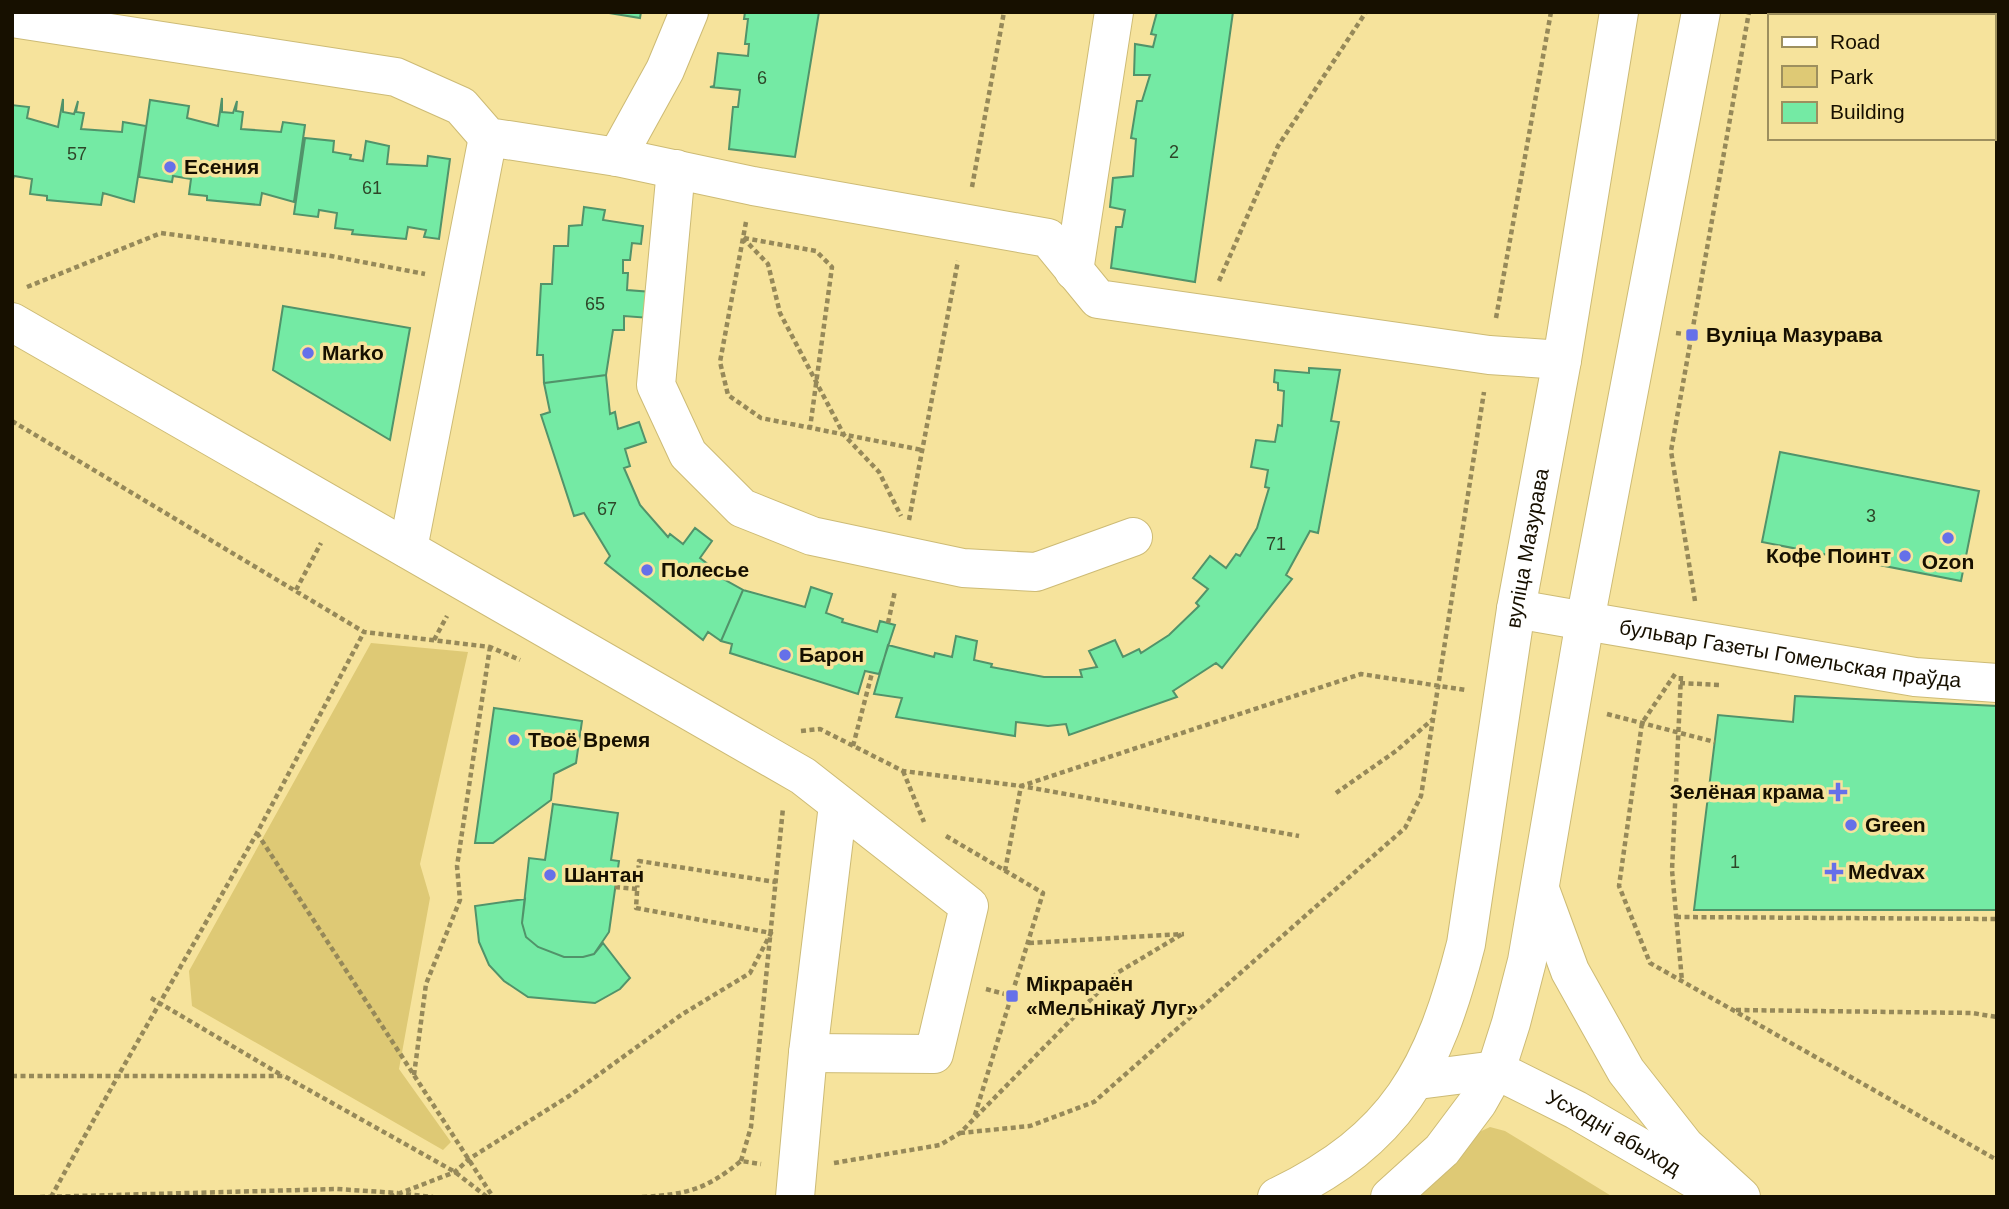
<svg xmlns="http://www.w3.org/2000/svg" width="2009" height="1209" viewBox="0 0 2009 1209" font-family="Arial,sans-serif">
  <rect width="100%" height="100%" fill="#f6e39c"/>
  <path fill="#dec975" d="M 371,643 L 468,652 L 420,864 L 430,898 L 399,1069 L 451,1142 L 443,1150 L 192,1006 L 189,971 Z
    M 1490,1127 L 1505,1131 L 1613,1197 L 1415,1197 L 1477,1133 Z"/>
  <path fill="#74eaa4" stroke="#51936a" stroke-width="2" d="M 603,12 L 641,12 L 640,18 Z
    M 745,12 L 819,12 L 795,157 L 729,149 L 733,107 L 738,107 L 740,90 L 710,87 L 714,86 L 718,53 L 748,56 L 749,44 L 745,44 L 748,19 L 744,19 Z
    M 1157,12 L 1233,12 L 1195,282 L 1111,268 L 1116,227 L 1122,227 L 1125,210 L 1110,207 L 1113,178 L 1133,176 L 1136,139 L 1131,138 L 1137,101 L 1142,101 L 1150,75 L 1134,75 L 1135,44 L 1153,47 L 1156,35 L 1151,34 Z
    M 222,98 L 222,112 L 233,113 L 237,101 L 236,111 L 243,112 L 241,129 L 281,132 L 283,122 L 305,125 L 294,202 L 262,193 L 260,205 L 207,200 L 207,196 L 189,194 L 191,179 L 173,176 L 172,182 L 139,177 L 150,100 L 189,106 L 187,118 L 218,126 Z
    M 63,99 L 63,112 L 74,114 L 78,101 L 76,112 L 84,113 L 81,129 L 122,132 L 123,122 L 146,126 L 134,202 L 103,193 L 101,205 L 47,200 L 47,196 L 30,194 L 32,179 L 14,176 L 12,183 L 12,105 L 29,107 L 27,118 L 58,127 Z
    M 305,138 L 334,141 L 333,152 L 351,155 L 350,159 L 363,161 L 366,141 L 389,146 L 387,164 L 427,166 L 428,156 L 450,159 L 439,239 L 424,237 L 426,230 L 408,227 L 406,239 L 352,234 L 353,230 L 335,228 L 337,213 L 319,210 L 318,217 L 294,214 Z
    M 584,207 L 605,210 L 603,220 L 643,226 L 641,244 L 632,243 L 630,260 L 623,260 L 623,273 L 628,273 L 627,290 L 652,292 L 650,318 L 624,316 L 624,330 L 613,330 L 606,375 L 544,383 L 543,355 L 537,355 L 541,284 L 552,284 L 554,246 L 568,246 L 569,226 L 582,225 Z
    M 283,306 L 410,328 L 390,440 L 273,370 Z
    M 1309,368 L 1340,370 L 1331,421 L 1339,422 L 1318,533 L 1310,531 L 1286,575 L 1292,579 L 1222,668 L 1216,663 L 1173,691 L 1177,697 L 1069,735 L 1066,724 L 1048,726 L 1016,722 L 1015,736 L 896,717 L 902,698 L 874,694 L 888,645 L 934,657 L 935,653 L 952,657 L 956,636 L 977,641 L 974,660 L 992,664 L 991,667 L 1044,677 L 1082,677 L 1080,670 L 1097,667 L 1089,651 L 1115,640 L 1123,657 L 1139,649 L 1141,653 L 1169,635 L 1199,606 L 1196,603 L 1208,589 L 1193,578 L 1210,556 L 1226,568 L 1236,554 L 1240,556 L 1257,528 L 1269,488 L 1265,487 L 1268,470 L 1251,467 L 1256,440 L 1275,442 L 1278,425 L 1282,426 L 1284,391 L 1278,390 L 1278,383 L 1274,382 L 1275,370 L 1309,373 Z
    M 606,375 L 610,414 L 615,412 L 618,429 L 639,422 L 646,442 L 625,449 L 630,466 L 624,468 L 640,505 L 668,537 L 670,534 L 683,544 L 695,528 L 712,541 L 700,558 L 713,568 L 711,572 L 743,590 L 721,641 L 708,632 L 703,640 L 605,563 L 610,556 L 584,513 L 574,516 L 541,415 L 550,412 L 544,383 Z
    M 1780,452 L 1979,491 L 1961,581 L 1762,542 Z
    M 811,587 L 832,594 L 826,613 L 843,619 L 842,622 L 877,632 L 880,621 L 895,625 L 879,674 L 865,671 L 858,694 L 730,653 L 732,644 L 721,641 L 743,590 L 805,607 Z
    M 1795,696 L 1997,706 L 1997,910 L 1694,910 L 1718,715 L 1793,722 Z
    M 494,708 L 582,721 L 576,763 L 554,774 L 551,800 L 493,843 L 475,843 Z
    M 553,804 L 618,813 L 611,860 L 619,861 L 609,932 L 594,954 L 583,957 L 564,957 L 538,947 L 526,937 L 522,923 L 529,858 L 545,860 Z
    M 525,899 L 522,923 L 526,937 L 538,947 L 564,957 L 583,957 L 594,954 L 603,943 L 630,978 L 620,989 L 595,1003 L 528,997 L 504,981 L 489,965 L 479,942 L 475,906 Z"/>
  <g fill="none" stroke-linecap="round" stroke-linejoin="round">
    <g stroke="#cdbb75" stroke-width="40">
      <g id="minor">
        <path d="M 12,18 L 396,77 L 461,106 L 488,137 L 617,157 L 753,186 L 1048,238 L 1098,299 L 1489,355 L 1562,360"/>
        <path d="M 617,157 L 665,70 L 689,12"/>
        <path d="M 676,169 L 656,385 L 688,454 L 742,508 L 812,536 L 963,568 L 1036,572 L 1133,537"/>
        <path d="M 1074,271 L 1114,12"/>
        <path d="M 12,322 L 803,776 L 969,906 L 934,1054 L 808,1053"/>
        <path d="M 408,549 L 488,137"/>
        <path id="s1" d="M 1585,621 L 1915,677 L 1997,683"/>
        <path d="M 795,1197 L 808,1053 L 838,805"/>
      </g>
    </g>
    <g stroke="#cdbb75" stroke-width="40">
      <g id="major">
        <path d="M 1516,609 L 1585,621"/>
        <path d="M 1541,892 L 1570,971 L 1626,1071 L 1685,1146 L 1741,1197"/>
        <path id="s2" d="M 1496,1070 L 1576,1110 L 1708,1187"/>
        <path d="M 1418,1080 L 1496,1070"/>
        <path id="s3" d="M 1277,1197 C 1398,1139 1434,1069 1466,944 L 1516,609 L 1562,360 L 1619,12"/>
        <path d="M 1390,1197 L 1442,1150 L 1478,1102 L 1496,1070 L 1511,1023 L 1527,961 L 1585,621 L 1701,12"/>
      </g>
    </g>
    <path stroke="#968959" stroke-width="4.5" stroke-dasharray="5 3.5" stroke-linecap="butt" d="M 972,187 L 1004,12
      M 746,222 L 720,362 L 728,395 L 761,418 L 922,450
      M 743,238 L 768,264 L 780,313 L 844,435 L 879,472 L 901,516
      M 744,238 L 816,251 L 832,267 L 810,428
      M 1219,281 L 1278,146 L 1366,12
      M 27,287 L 161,233 L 331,256 L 425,274
      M 1496,318 L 1551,12
      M 1676,333 L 1692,335
      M 12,421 L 364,632 L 490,647 L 520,660
      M 909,520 L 958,261
      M 296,590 L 321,543
      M 1695,601 L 1671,451 L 1749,12
      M 888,623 L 895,591
      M 434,640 L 447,616
      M 1675,674 L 1642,723 L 1619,886 L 1650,963 L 1997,1160
      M 1681,676 L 1672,870 L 1682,981
      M 1680,683 L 1720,685
      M 1607,714 L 1715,742
      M 801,731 L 820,729 L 903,771 L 1021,786 L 1361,674 L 1466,690
      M 853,746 L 872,673
      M 903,771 L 924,822
      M 1336,793 L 1396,751 L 1433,719
      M 257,833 L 493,1197
      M 946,836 L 1043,893 L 974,1118
      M 1005,871 L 1021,786 L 1299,836
      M 615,887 L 637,889
      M 1676,917 L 1997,919
      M 1029,943 L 1184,934
      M 986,989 L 1012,996
      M 151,998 L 283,1076
      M 1736,1010 L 1972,1013 L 1997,1017
      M 414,1075 L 426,984 L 460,900 L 457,866 L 490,647
      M 12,1076 L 118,1076 L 257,833 L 364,632
      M 960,1133 L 1030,1126 L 1094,1102 L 1405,828 L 1421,796 L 1484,392
      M 741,1161 L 751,1127 L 783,808
      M 834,1163 L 940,1145 L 960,1133 L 1117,973 L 1184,933
      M 406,1194 L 433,1197
      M 40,1197 L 337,1189 L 398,1193
      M 51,1197 L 118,1076 L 284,1076 L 455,1172 L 487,1197
      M 390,1197 L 455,1172 L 469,1159 L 569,1096 L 681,1015 L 750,973 L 771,933 L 636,908 L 639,861 L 776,882
      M 642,1197 C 688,1194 705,1190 741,1161 L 761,1164"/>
    <use href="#minor" stroke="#fff" stroke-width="38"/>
    <use href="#major" stroke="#fff" stroke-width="38"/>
  </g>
  <g fill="#6570e9" stroke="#f6e39c" stroke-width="2.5">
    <circle cx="170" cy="167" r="7"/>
    <rect x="1685" y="328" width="14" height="14" rx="3.5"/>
    <circle cx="308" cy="353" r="7"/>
    <circle cx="1948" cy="538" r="7"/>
    <circle cx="1905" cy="556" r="7"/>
    <circle cx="647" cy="570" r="7"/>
    <circle cx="785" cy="655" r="7"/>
    <circle cx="514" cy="740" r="7"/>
    <path d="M1834.5 781.5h7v7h7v7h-7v7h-7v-7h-7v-7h7z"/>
    <circle cx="1851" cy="825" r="7"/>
    <path d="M1830.5 861.5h7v7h7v7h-7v7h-7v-7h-7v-7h7z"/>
    <circle cx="550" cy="875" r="7"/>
    <rect x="1005" y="989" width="14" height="14" rx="3.5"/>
  </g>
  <g text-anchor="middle" stroke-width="7" stroke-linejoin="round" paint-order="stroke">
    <g font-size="18" fill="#2e4629">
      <text x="762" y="84">6</text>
      <text x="1174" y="158">2</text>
      <text x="77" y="160">57</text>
      <text x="372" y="194">61</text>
      <text x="595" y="310">65</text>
      <text x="607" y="515">67</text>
      <text x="1871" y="522">3</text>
      <text x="1276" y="550">71</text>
      <text x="1735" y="868">1</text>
    </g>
    <g font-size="21" font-weight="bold" fill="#171000" stroke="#f6e39c" text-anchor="start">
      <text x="184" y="174">Есения</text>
      <text x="1706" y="342">Вуліца Мазурава</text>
      <text x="322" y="360">Marko</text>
      <text x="1891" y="563" text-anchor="end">Кофе Поинт</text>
      <text x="1948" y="569" text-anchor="middle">Ozon</text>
      <text x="661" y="577">Полесье</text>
      <text x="799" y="662">Барон</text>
      <text x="528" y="747">Твоё Время</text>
      <text x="1824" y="799" text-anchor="end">Зелёная крама</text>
      <text x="1865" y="832">Green</text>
      <text x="1848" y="879">Medvax</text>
      <text x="564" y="882">Шантан</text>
      <text x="1026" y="991">Мікрараён<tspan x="1026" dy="24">«Мельнікаў Луг»</tspan></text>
    </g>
    <g font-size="21" fill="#171000" stroke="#f6e39c">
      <text dy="7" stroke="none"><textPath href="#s3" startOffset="730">вуліца Мазурава</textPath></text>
      <text dy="7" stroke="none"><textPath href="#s1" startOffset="208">бульвар Газеты Гомельская праўда</textPath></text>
      <text dy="7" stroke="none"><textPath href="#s2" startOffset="133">Усходні абыход</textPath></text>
    </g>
  </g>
  <rect width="2009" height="1209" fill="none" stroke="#171000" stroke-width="28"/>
  <rect x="1768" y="14" width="228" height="126" fill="#f6e39c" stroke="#9d8f5e" stroke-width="2"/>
  <rect x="1782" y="37" width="35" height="10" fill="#ffffff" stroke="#9d8f5e" stroke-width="2"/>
  <text x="1830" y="49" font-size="21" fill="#171000">Road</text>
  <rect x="1782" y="66" width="35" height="21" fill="#dec975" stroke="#9d8f5e" stroke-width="2"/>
  <text x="1830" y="84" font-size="21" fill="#171000">Park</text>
  <rect x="1782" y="102" width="35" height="21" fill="#74eaa4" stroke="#9d8f5e" stroke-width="2"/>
  <text x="1830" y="119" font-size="21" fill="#171000">Building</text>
</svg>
